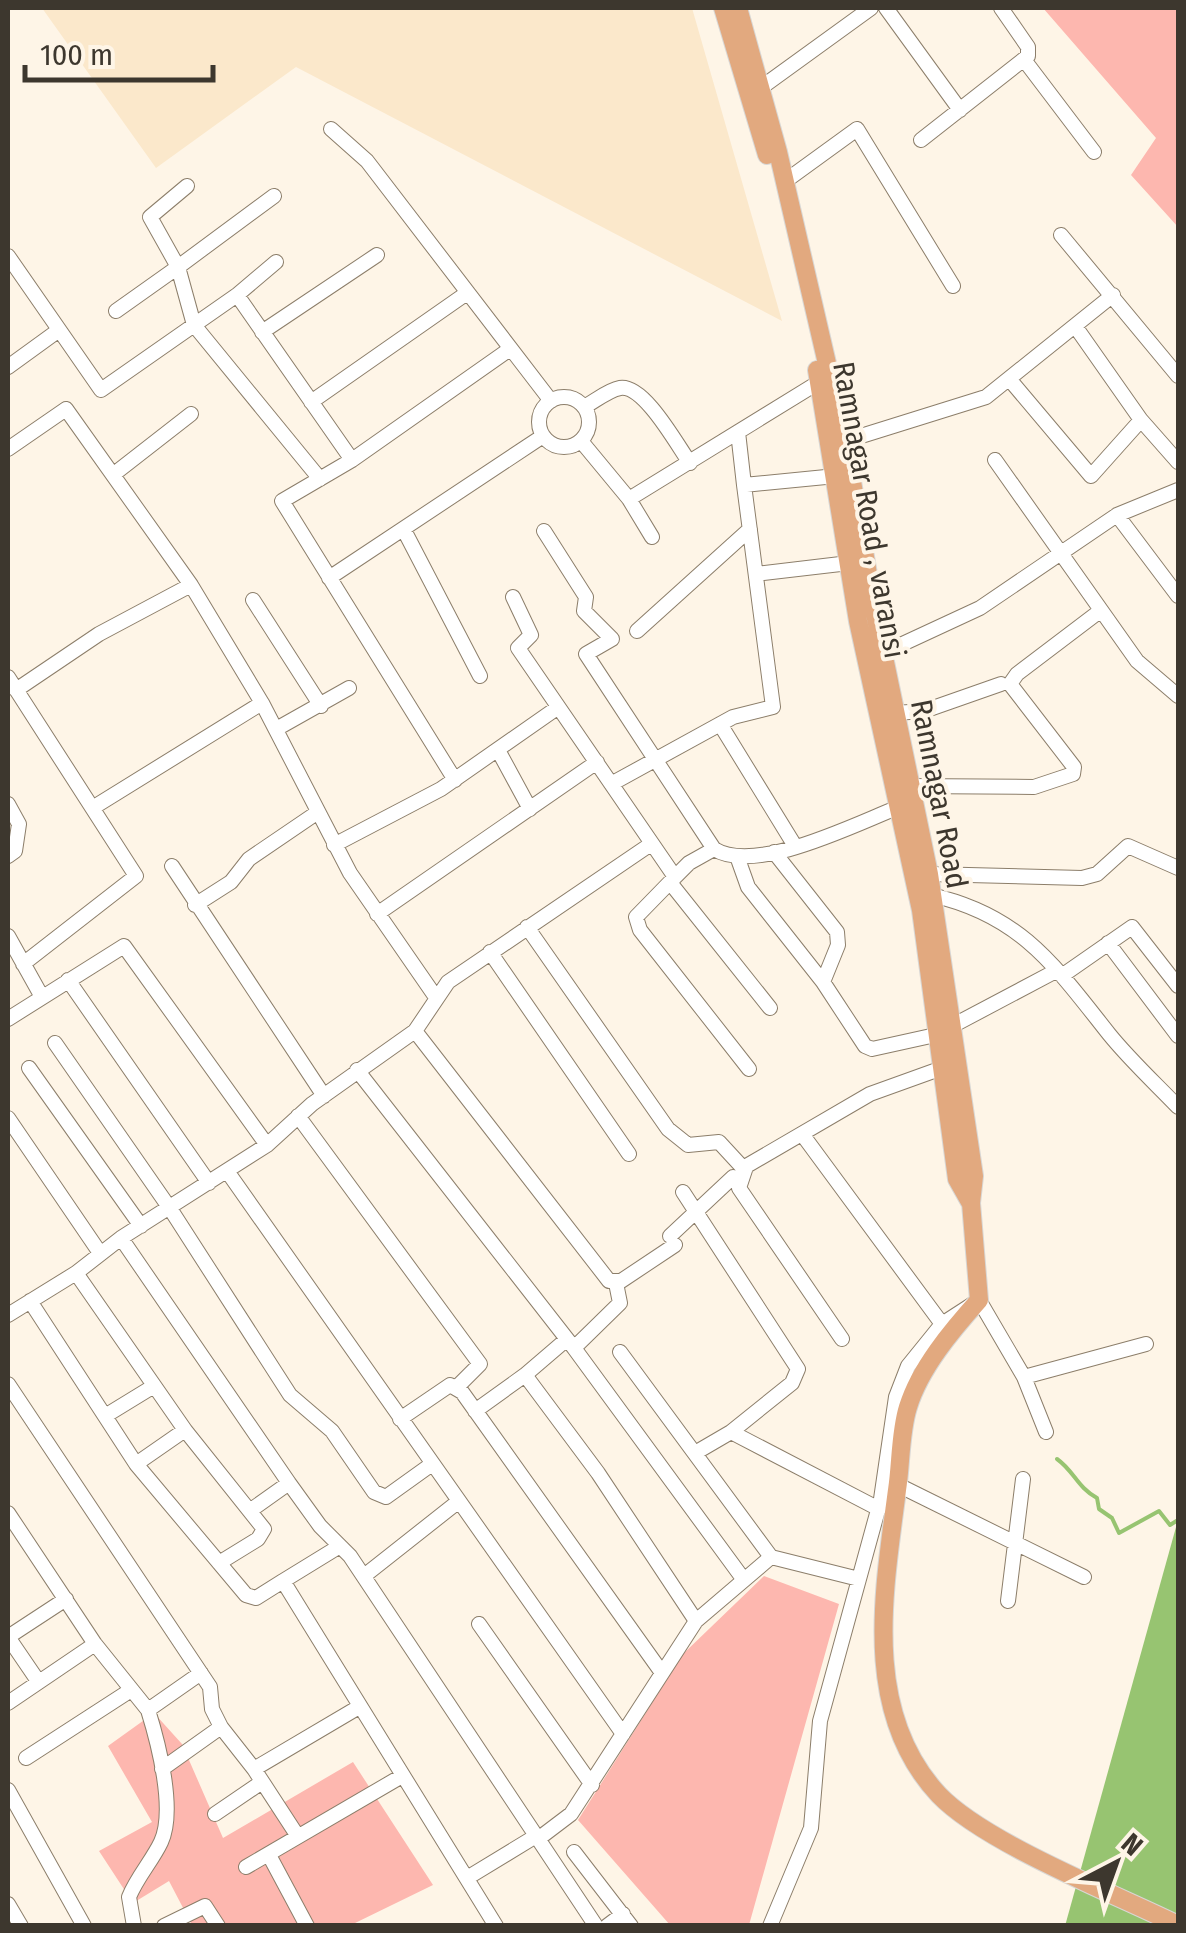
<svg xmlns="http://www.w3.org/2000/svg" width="1186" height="1933" viewBox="0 0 1186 1933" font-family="'Fira Sans Condensed',sans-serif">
  <rect width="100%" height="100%" fill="#fef5e7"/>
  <path fill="#fbe8cb" d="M 42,8 L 692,8 L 782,321 L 296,67 L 156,168 Z"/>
  <path fill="#fdb7af" d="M 1043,8 L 1178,8 L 1178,227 L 1131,175 L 1156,138 Z
    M 764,1576 L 839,1604 L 749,1925 L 670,1925 L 578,1820 L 683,1654 Z
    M 154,1713 L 182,1744 L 223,1838 L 353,1762 L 433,1885 L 351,1925 L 192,1925 L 169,1881 L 133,1903 L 99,1851 L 152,1822 L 108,1746 Z"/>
  <path fill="#97c471" d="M 1178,1520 L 1178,1925 L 1065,1926 Z"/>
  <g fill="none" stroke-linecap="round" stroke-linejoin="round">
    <path stroke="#97c471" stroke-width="4" d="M 1057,1459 C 1074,1471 1077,1487 1097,1498 L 1099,1509 L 1112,1518 L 1119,1533 L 1159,1511 L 1170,1525 L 1178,1520"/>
    <g stroke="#8c7e6a" stroke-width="16">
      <path id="minor" d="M 886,8 L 960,110
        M 1025,61 L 1094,152
        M 762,87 L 871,8
        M 331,129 L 367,161 L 551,401
        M 921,140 L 1028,56 L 1028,47 L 1001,8
        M 784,182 L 857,129 L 953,286
        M 274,196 L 178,267 L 194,325 L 320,479
        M 1061,235 L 1178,376
        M 8,256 L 101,390 L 237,295 L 276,262
        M 237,295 L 352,460
        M 116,311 L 178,267 L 150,217 L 187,186
        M 1075,326 L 1141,420
        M 262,332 L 377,255
        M 8,367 L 59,330
        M 1010,380 L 1091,476 L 1141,420 L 1178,462
        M539 422a25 25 0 1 1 50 0a25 25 0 1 1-50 0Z
        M 311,402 L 467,293
        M 584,407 C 594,402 608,390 620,388 C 644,384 677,445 690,463
        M 738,432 L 744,485
        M 581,441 L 629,499 L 652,537
        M 845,441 L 986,397 L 1113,295
        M 8,449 L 66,409 L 191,585
        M 995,460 L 1137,661 L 1178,696
        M 114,474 L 191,414
        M 629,499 L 824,379
        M 1117,515 L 1178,596
        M 544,531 L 586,597 L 584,611 L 612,639 L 586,654 L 714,849 L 689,863 L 675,877
        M 405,532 L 480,676
        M 756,574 L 849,563
        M 329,578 L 543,436
        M 513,597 L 531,635 L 518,648 L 675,877 L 636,917 L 640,930 L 749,1069
        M 253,600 L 321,706
        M 637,631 L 750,529
        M 883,653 L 980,608 L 1117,515 L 1178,490
        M 8,677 L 136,876 L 23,964
        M 16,690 L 99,634 L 191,585 L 262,703
        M 895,713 L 924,711 L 1001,684
        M 720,724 L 795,846
        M 278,728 L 349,688
        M 498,750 L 530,809
        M 455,780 L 282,501 L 352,460 L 510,349
        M 611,784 L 733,717 L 773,707 L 744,485 L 836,476
        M 909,786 L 1034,787 L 1073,774 L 1074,767 L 1010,684 L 1017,674 L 1100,611
        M 8,804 L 19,824 L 15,851 L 8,856
        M 94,807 L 262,703 L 350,873 L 435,996
        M 334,845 L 441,789 L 557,708
        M 714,849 C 756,875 855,824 899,807
        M 774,852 L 837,932 L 838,945 L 823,982
        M 738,859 L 748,887 L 823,982 L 865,1046 L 872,1049 L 940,1034
        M 172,866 L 324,1096
        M 929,874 L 1082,878 L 1097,874 L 1128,846 L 1178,868
        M 672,885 L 770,1008
        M 931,895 C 1021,915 1055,966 1109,1034 C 1130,1060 1155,1083 1178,1107
        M 195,905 L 231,882 L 249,859 L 318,812
        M 377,914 L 597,762
        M 527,927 L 668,1129 L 688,1145 L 719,1142 L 743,1168 L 870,1094 L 945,1067
        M 8,936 L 42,997
        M 1108,943 L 1178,1036
        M 490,952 L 629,1154
        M 68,980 L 209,1183
        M 8,1019 L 124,946 L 267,1145
        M 952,1026 L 1054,972 L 1063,975 L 1132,927 L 1178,986
        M 415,1031 L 609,1281 L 621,1281 L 675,1245
        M 55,1043 L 171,1210 L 290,1395 L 332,1431 L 374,1492 L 386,1497 L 432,1464
        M 29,1068 L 141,1226
        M 357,1070 L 574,1348 L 744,1580
        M 298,1116 L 480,1364 L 457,1387
        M 8,1118 L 100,1253
        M 802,1134 L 942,1324
        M 746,1167 L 739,1188 L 842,1339
        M 227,1171 L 623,1734
        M 683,1192 L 798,1369 L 792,1383 L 731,1432
        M 670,1236 L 733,1177
        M 121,1238 L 289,1483 L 320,1526 L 350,1556 L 596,1926
        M 30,1301 L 136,1464
        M 8,1315 L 76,1273
        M 567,1339 L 525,1375 L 598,1473 L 696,1621
        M 574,1348 L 620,1303 L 616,1283
        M 620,1352 L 771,1557 L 859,1579
        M 1024,1377 L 1146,1344
        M 8,1384 L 210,1687 L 212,1709 L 221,1727
        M 475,1411 L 525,1375
        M 105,1416 L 154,1386
        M 400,1419 L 450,1385 L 462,1392 L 660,1670
        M 185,1430 L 264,1529 L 258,1539 L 219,1563
        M 695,1453 L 731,1432 L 879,1509
        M 898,1485 L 1084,1577
        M 251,1510 L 289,1483
        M 8,1513 L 95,1644 L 148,1710 L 201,1673
        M 364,1576 L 459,1501
        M 283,1581 L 340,1546
        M 1008,1601 L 1023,1479
        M 479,1624 L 592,1785
        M 8,1637 L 66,1599
        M 8,1637 L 38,1681
        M 8,1703 L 95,1644
        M 26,1758 L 131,1690
        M 162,1769 L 221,1727 L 254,1769
        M 8,1790 L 84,1926
        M 215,1814 L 262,1782
        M 297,1835 L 254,1769 L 359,1707
        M 538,1839 L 571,1814 L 696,1621 L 771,1557
        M 574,1852 L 631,1926
        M 269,1855 L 307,1926
        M 246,1867 L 402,1776
        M 467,1878 L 536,1836
        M 8,1904 L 21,1926
        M 134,1926 L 129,1897 C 137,1877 152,1861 161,1842 C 176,1810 158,1742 148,1710
        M 164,1926 L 205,1906 L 218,1926
        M 496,1926 L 283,1581 L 256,1598 L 246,1595 L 136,1464 L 185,1430 L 76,1273 L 121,1238 L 267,1145 L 312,1104 L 415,1031 L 448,982 L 651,844
        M 607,1926 L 623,1914
        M 770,1926 L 811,1828 L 820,1721 L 881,1499 L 896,1397 L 908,1366 L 942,1324 L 979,1300 L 1024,1377 L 1046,1432"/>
    </g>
    <g stroke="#d8d7d5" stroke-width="20">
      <path id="major" d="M 723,8 L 767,155
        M 738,8 L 778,152 L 845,441 L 874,609 L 929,874 L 974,1176 L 971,1203 L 979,1300 C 952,1330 920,1368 908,1407 C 900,1432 901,1464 897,1490 C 884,1591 861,1712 939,1795 C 985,1843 1115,1894 1178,1925
        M 817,370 L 858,621 L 921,910 L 957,1179 L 970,1202"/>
    </g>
    <use href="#minor" stroke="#fff" stroke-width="14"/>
    <use href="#major" stroke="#e2a97f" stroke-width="18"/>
  </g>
  <g text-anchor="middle" stroke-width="8" stroke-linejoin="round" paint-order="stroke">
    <g font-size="30" fill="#3d372e" stroke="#fef5e7">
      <text transform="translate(869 510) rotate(80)" y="10">Ramnagar Road , varansi</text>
      <text transform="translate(939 794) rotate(79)" y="10">Ramnagar Road</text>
    </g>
  </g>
  <rect width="1186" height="1933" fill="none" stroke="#3d372e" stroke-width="20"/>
  <g transform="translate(1116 1863) rotate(41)" stroke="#fef5e7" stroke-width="8" paint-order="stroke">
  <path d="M0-8L18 38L0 25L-18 38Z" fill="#3d372e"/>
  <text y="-15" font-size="28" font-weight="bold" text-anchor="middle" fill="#3d372e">N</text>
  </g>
  <path d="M25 65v15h188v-15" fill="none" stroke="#3d372e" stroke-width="5"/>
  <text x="40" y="65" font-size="30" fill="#3d372e" stroke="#fef5e7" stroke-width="8" paint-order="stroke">100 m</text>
</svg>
